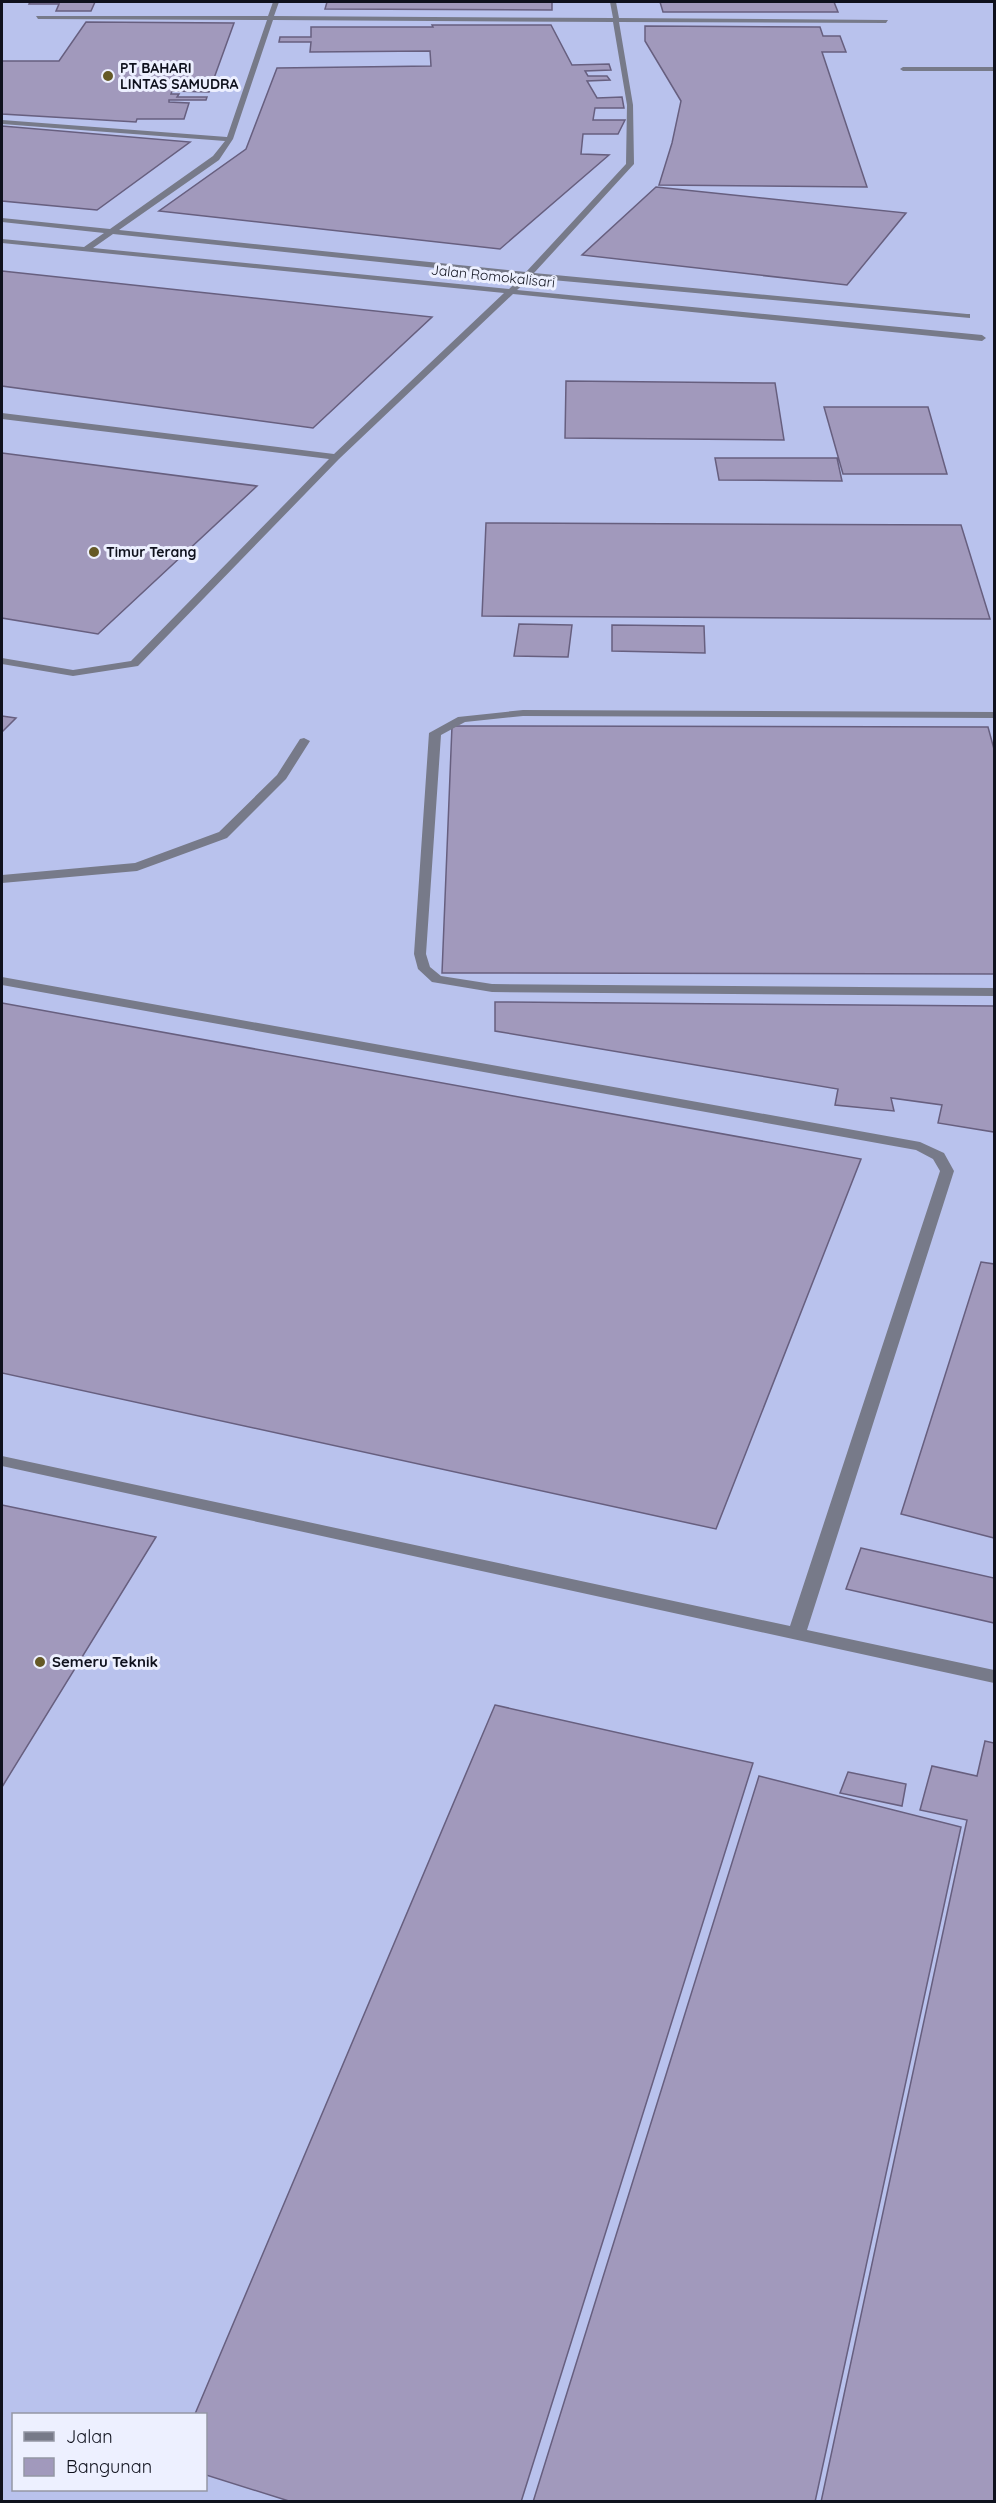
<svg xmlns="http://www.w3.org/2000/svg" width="996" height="2503" viewBox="0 0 996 2503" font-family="Quicksand,sans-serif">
  <rect width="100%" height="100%" fill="#c6cef2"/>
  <path fill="#b9c2ed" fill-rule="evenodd" d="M 2,2 L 994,2 L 994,2501 L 2,2502 ZM 14,2414 L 206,2414 L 206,2490 L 14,2490 Z"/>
  <path fill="#a199bc" stroke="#675f7f" stroke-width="1.5" d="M 30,2 L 219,2 L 95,2 L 91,11 L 56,11 L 59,4 L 29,4 Z
    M 327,2 L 552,2 L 552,10 L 325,9 Z
    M 660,2 L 834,2 L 838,12 L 663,12 Z
    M 86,22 L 234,23 L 209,92 L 172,91 L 171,94 L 179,94 L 177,97 L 207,97 L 206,100 L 169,100 L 169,102 L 189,103 L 184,119 L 137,119 L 136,122 L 2,114 L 2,61 L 59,61 Z
    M 432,25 L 551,25 L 572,65 L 609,64 L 611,70 L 585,71 L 588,76 L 607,76 L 610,80 L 587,81 L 597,98 L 622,97 L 624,108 L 595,108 L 593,120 L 625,120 L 618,134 L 583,134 L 581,154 L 609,155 L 500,249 L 159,211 L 246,149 L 277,68 L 431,66 L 430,51 L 310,52 L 311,42 L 279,42 L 280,37 L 311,37 L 311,27 L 433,27 Z
    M 645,26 L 820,27 L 823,36 L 840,36 L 846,52 L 822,52 L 867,187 L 659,185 L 672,143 L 681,101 L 645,41 Z
    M 2,126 L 190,142 L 97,210 L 2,201 Z
    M 656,187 L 906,213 L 847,285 L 582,255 Z
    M 2,271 L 432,317 L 313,428 L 2,386 Z
    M 566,381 L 775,383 L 784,440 L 565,438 Z
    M 824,407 L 928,407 L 947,474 L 843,474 Z
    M 2,453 L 257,486 L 98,634 L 2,618 Z
    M 715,458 L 837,458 L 842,481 L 719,480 Z
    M 486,523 L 961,525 L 990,619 L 482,616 Z
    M 519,624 L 572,625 L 568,657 L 514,656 Z
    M 612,625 L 704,626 L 705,653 L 612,651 Z
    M 2,716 L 16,718 L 2,732 Z
    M 452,726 L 988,727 L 994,749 L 994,974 L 442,973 Z
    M 495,1002 L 994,1006 L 994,1132 L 938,1123 L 942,1105 L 891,1098 L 894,1111 L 835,1105 L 838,1089 L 495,1031 Z
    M 2,1003 L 861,1159 L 716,1529 L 2,1373 Z
    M 981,1262 L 994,1264 L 994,1538 L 901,1514 Z
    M 2,1505 L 156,1537 L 2,1787 Z
    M 861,1548 L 994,1578 L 994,1623 L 846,1589 Z
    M 495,1705 L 753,1763 L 521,2502 L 292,2502 L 206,2475 L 206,2414 L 195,2414 Z
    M 985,1741 L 994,1743 L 994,2502 L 821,2502 L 967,1820 L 920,1810 L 932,1766 L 977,1776 Z
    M 848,1772 L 906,1784 L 902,1806 L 840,1793 Z
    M 759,1776 L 961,1827 L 815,2502 L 533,2502 Z"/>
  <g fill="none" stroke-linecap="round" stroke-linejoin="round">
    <path fill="#777a89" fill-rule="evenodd" d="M 273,2 L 279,2 L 274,16 L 613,18 L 610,2 L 616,2 L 619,18 L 888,20 L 886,23 L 619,22 L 633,105 L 634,164 L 534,273 L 967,314 L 970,314 L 970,318 L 530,278 L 517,290 L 982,335 L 986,338 L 982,341 L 513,294 L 339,459 L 138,666 L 73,676 L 2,664 L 2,658 L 73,670 L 131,661 L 329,459 L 2,419 L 2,413 L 334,454 L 504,293 L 2,243 L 2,239 L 84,247 L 104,233 L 2,222 L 2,218 L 110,229 L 213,156 L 225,141 L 2,124 L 2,120 L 227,137 L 267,20 L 38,19 L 36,16 L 268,16 ZM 273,20 L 613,22 L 627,105 L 626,164 L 526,272 L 119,230 L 219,160 L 233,139 ZM 113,234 L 522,277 L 509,289 L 93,248 Z
      M 994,67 L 994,71 L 903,71 L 900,69 L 903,67 Z
      M 523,710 L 994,712 L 994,718 L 523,716 L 465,722 L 441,735 L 426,954 L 430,967 L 441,976 L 492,984 L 994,988 L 994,996 L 492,992 L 432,982 L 418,969 L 414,954 L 429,733 L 458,717 Z
      M 304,738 L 310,741 L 286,779 L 227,838 L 137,871 L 2,883 L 2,875 L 135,863 L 219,832 L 277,775 L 300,739 Z
      M 2,977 L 920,1142 L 944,1153 L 954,1171 L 807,1630 L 994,1670 L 994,1683 L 2,1466 L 2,1456 L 790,1626 L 940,1171 L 933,1159 L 916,1150 L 2,985 Z"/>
  </g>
  <g fill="#655926" stroke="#edf0ff" stroke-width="2">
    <circle cx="108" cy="76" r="6"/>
    <circle cx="94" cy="552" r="6"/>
    <circle cx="40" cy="1662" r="6"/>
  </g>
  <g text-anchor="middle" stroke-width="6" stroke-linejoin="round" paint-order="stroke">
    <g font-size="14" font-weight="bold" fill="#0f111d" stroke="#edf0ff" text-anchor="start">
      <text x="120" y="73">PT BAHARI<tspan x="120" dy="16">LINTAS SAMUDRA</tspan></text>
      <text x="106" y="557">Timur Terang</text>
    </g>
    <g font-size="14" fill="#0f111d" stroke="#edf0ff">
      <text transform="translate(493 276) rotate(6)" y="5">Jalan Romokalisari</text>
    </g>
    <g font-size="15" font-weight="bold" fill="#0f111d" stroke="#edf0ff" text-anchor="start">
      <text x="52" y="1667">Semeru Teknik</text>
    </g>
  </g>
  <rect width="996" height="2503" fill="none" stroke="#0f111d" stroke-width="6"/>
  <rect x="12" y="2413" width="195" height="78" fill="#edf0ff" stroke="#9497a5" stroke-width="1.5"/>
  <rect x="24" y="2432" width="30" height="9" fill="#777a89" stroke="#9497a5" stroke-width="1.5"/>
  <text x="66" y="2443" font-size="18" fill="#0f111d">Jalan</text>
  <rect x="24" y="2458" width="30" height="18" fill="#a199bc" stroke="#9497a5" stroke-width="1.5"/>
  <text x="66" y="2473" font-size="18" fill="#0f111d">Bangunan</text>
</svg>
